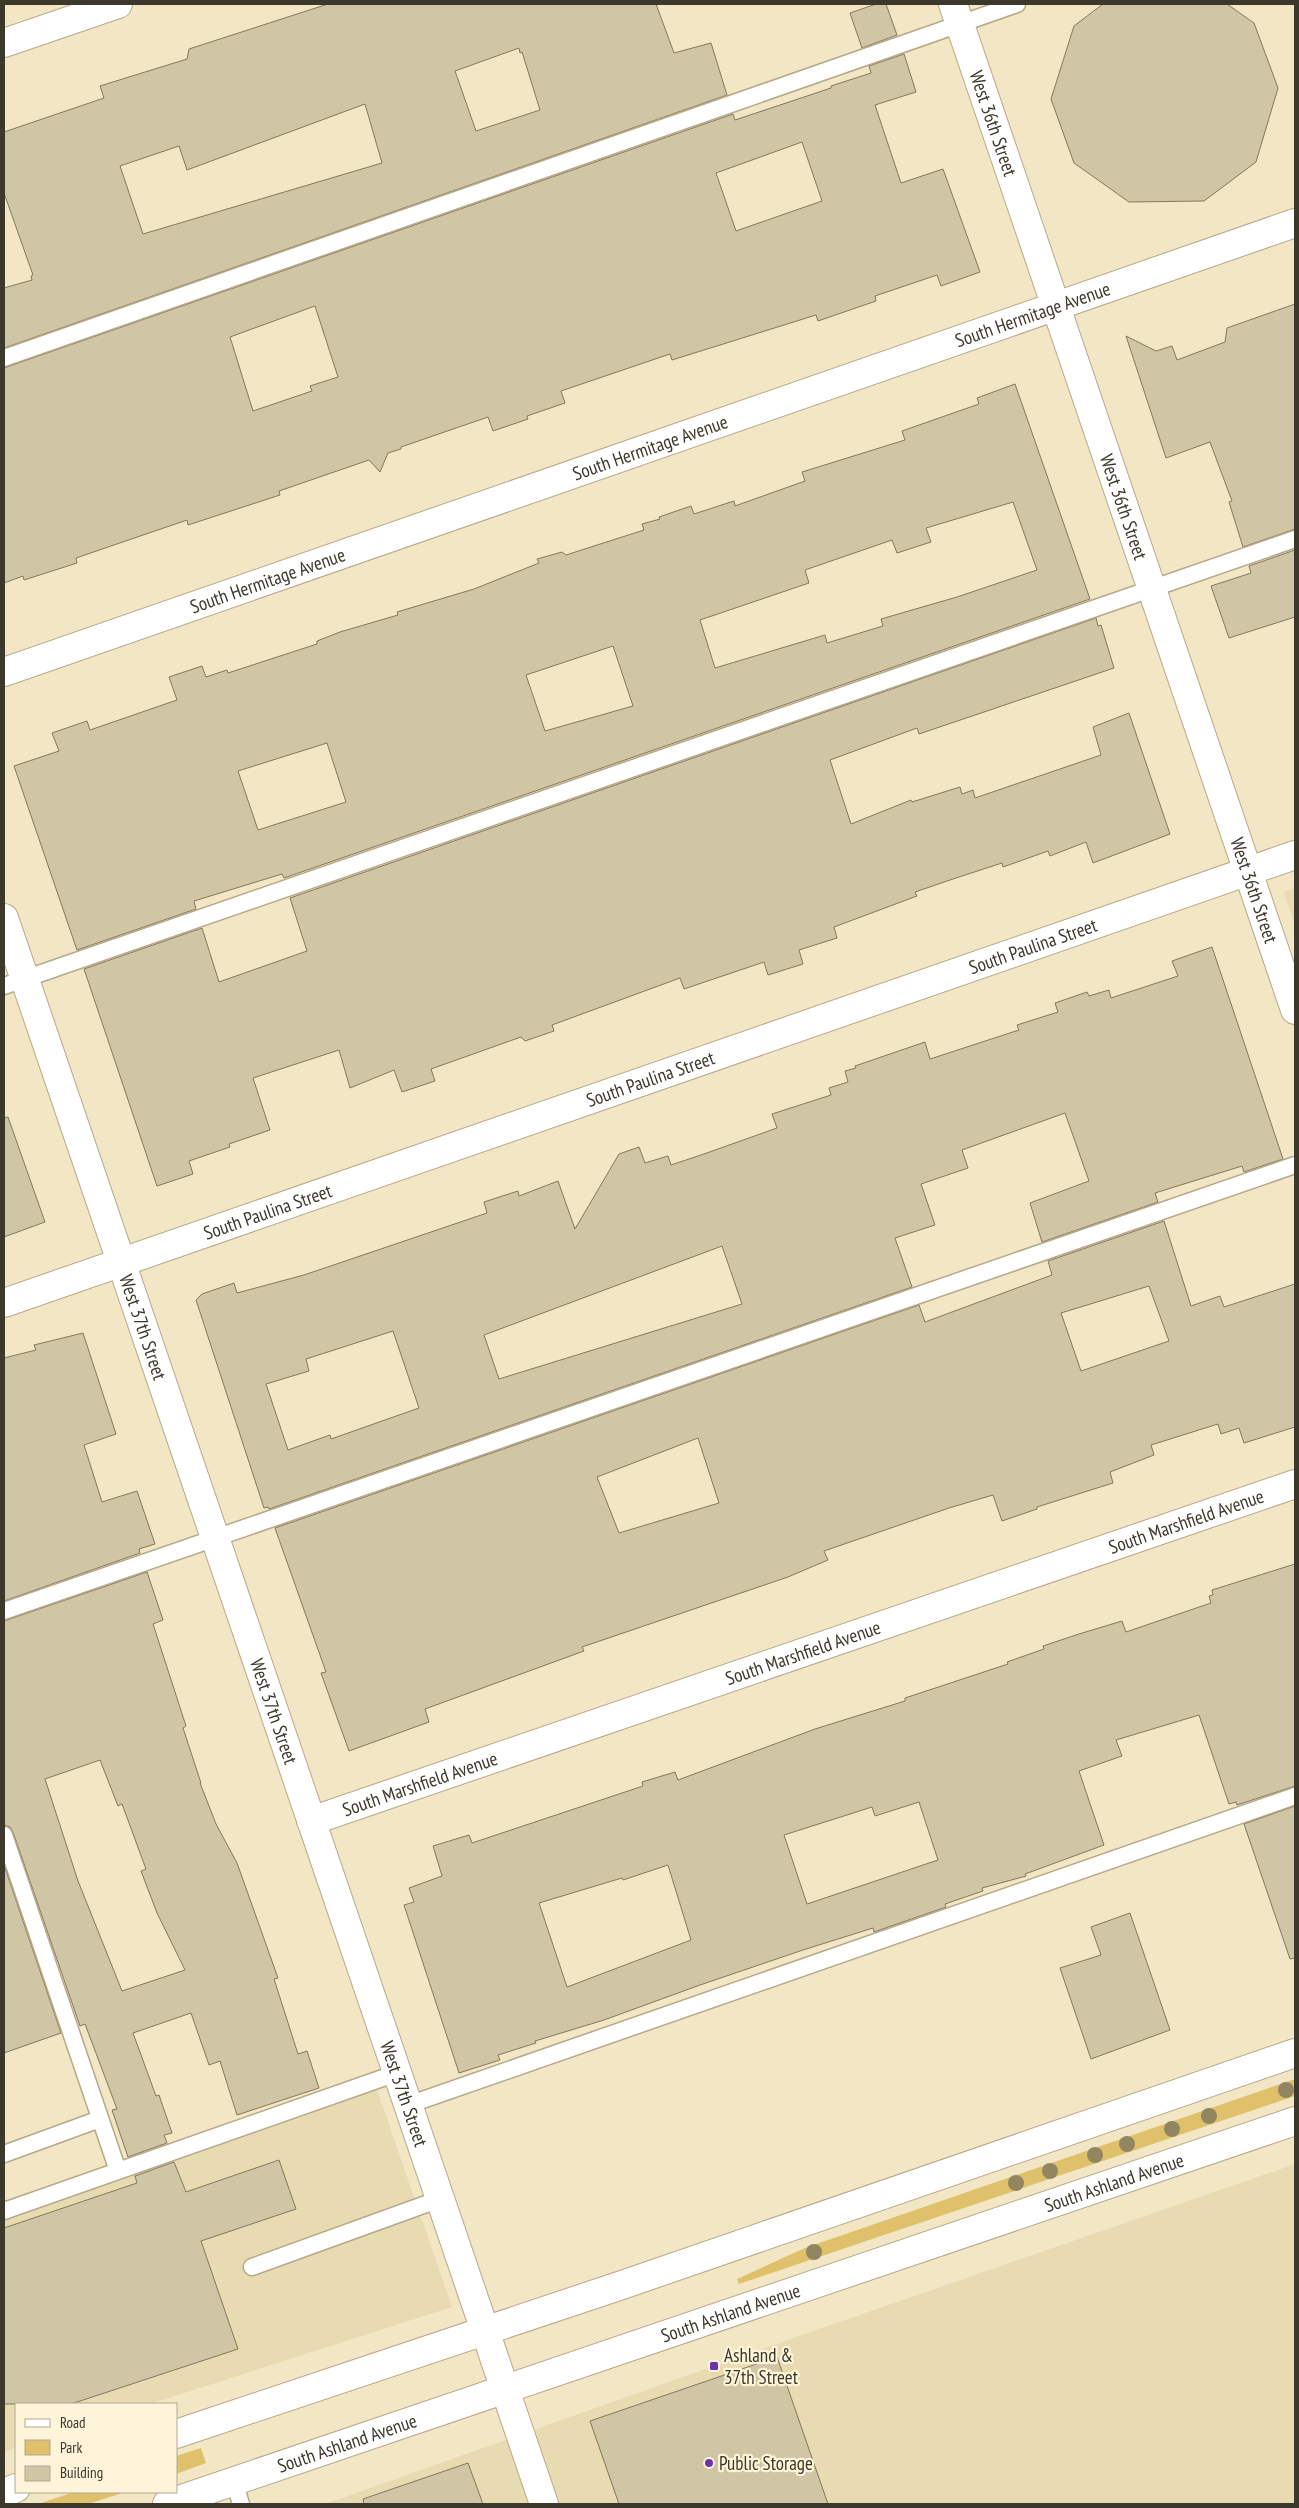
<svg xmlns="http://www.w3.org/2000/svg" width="1299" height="2508" viewBox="0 0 1299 2508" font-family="'PT Sans Narrow',sans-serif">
  <rect width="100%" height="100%" fill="#f2e6c5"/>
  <path fill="#e8dab1" d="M 1295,888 L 1295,926 L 1284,892 Z
    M 374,2081 L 452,2307 L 150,2404 L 16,2404 L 16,2448 L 4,2452 L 4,2211 Z
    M 1295,2164 L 1295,2504 L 325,2504 L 779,2343 Z"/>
  <path fill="#dec16a" d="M 1295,2079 L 1295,2096 L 739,2284 L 737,2279 L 805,2248 Z
    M 201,2448 L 206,2463 L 176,2474 L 176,2456 Z
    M 74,2492 L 125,2492 L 88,2504 L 38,2504 Z"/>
  <path fill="#d0c5a4" stroke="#83785a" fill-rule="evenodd" d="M 328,4 L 656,4 L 674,53 L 711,43 L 727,95 L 4,348 L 4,288 L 32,280 L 31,276 L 33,275 L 4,193 L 4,132 L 104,98 L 100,86 L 187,59 L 189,49 ZM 519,48 L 520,53 L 522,52 L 540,110 L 476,131 L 455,71 ZM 365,104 L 382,163 L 143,234 L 120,166 L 179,146 L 187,170 Z
    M 876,4 L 886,4 L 897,35 L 862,48 L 850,13 Z
    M 1103,4 L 1227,4 L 1254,23 L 1278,88 L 1256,162 L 1204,201 L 1129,202 L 1074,163 L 1051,99 L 1074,26 Z
    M 904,54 L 916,92 L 875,105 L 901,183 L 943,169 L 980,272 L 941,286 L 937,275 L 875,296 L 876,301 L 818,321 L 816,315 L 672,360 L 670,354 L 561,391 L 565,403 L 527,416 L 528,419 L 493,431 L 488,417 L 401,447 L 401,449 L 388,453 L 380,472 L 369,460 L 279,491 L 280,495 L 188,525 L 187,520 L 76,558 L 77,563 L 24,580 L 23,576 L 4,583 L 4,368 L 733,114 L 735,120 L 831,88 L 831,86 L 871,73 L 869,66 ZM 802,142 L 822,201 L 736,231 L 716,173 ZM 315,306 L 338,377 L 310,386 L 312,391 L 253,411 L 230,337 Z
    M 1295,304 L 1295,529 L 1243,547 L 1229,502 L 1232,501 L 1210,442 L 1166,458 L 1126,336 L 1156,351 L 1172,346 L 1177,360 L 1225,342 L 1227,328 Z
    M 1015,384 L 1090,599 L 284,878 L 282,874 L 194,901 L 196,909 L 77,950 L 14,766 L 59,751 L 52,733 L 87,721 L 90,730 L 177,700 L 169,677 L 202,666 L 206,677 L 227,670 L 228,673 L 317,644 L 317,641 L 340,632 L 398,615 L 397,612 L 474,589 L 539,563 L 537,559 L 562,552 L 566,555 L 644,530 L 642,524 L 660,519 L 659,517 L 691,506 L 694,514 L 734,501 L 735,506 L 805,481 L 802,472 L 905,440 L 902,431 L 979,404 L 977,398 ZM 1013,502 L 1037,570 L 957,597 L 881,619 L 883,626 L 827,643 L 825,635 L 715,668 L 700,620 L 809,583 L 805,570 L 892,540 L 897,553 L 931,542 L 926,528 ZM 613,646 L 633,706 L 545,731 L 526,675 ZM 327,743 L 346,802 L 258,830 L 238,771 Z
    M 1295,550 L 1295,617 L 1229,638 L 1211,586 L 1251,573 L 1249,566 Z
    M 1096,618 L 1098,626 L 1101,625 L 1114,668 L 919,734 L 917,728 L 830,760 L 851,824 L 911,800 L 912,802 L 960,787 L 962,794 L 973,790 L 975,798 L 1101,755 L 1093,727 L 1129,713 L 1170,834 L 1093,863 L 1086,842 L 1050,856 L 1048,851 L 1003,867 L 1002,863 L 956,878 L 915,892 L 917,896 L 834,927 L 837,938 L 799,950 L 803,964 L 768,975 L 764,962 L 684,989 L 680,978 L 552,1025 L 554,1031 L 525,1041 L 521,1037 L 431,1069 L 435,1081 L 402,1092 L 394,1070 L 350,1088 L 339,1050 L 253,1078 L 270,1130 L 229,1144 L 230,1147 L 189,1161 L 193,1174 L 157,1186 L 84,969 L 202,928 L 219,982 L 307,951 L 290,898 Z
    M 1212,947 L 1283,1159 L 1244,1172 L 1242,1166 L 1155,1193 L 1158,1202 L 1042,1242 L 1030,1203 L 1089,1181 L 1065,1113 L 962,1150 L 968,1168 L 921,1184 L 935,1225 L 895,1238 L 912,1287 L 269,1509 L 268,1507 L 264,1508 L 196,1300 L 202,1294 L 234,1283 L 237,1293 L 304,1275 L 487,1213 L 484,1202 L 518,1191 L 519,1196 L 558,1181 L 575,1229 L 619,1154 L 639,1147 L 645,1163 L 668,1156 L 671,1165 L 704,1154 L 777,1128 L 772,1114 L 831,1095 L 829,1088 L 848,1082 L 845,1071 L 856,1068 L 855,1066 L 925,1042 L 930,1059 L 1019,1030 L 1017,1025 L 1058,1012 L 1055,1003 L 1087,992 L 1089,996 L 1109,990 L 1111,998 L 1178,976 L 1172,961 ZM 722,1246 L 742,1304 L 499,1379 L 484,1335 ZM 393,1331 L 419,1408 L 331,1439 L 330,1435 L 288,1450 L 266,1384 L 309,1371 L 306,1359 Z
    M 8,1117 L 45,1222 L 4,1237 L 4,1118 Z
    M 1164,1221 L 1191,1306 L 1220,1296 L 1224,1307 L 1295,1284 L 1295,1427 L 1244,1443 L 1239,1428 L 1221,1434 L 1218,1424 L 1151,1445 L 1154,1455 L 1110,1472 L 1113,1483 L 1037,1507 L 1037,1509 L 1002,1521 L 993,1495 L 949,1508 L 824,1551 L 828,1560 L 788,1577 L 582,1647 L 584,1651 L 425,1709 L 429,1722 L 349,1751 L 321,1673 L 326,1672 L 275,1528 L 919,1305 L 925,1322 L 1052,1275 L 1048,1261 ZM 1149,1286 L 1169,1341 L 1081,1371 L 1061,1313 ZM 698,1438 L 719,1503 L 619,1533 L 597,1477 Z
    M 83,1333 L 116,1434 L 84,1445 L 102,1502 L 137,1491 L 155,1544 L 139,1549 L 140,1553 L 4,1601 L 4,1358 L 36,1350 L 34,1345 Z
    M 1295,1564 L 1295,1786 L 1237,1805 L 1236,1802 L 1229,1804 L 1199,1715 L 1116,1740 L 1122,1756 L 1079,1771 L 1104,1845 L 1025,1874 L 1026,1876 L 982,1888 L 983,1891 L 945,1904 L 946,1907 L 874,1932 L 873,1928 L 803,1950 L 700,1985 L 604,2020 L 535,2041 L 536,2043 L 498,2055 L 500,2060 L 459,2073 L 404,1905 L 414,1902 L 409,1888 L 442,1876 L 433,1846 L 469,1835 L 472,1843 L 643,1786 L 642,1782 L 675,1772 L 678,1780 L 815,1729 L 905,1701 L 905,1698 L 1008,1664 L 1007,1662 L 1044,1649 L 1043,1646 L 1079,1634 L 1122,1621 L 1126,1632 L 1211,1603 L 1209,1596 L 1213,1595 L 1212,1590 ZM 919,1802 L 938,1860 L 807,1904 L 784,1835 L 872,1807 L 875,1816 ZM 668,1865 L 691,1940 L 567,1987 L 539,1903 L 622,1878 L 623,1880 Z
    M 147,1572 L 163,1620 L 153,1624 L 186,1726 L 183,1728 L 201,1783 L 200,1783 L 216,1824 L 237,1863 L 278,1978 L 274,1979 L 298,2054 L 307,2051 L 319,2088 L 237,2115 L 220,2061 L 209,2065 L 191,2013 L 133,2033 L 156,2096 L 159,2095 L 172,2133 L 164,2135 L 167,2143 L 128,2157 L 112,2110 L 117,2109 L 85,2024 L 80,2026 L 13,1832 L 10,1827 L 4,1825 L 4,1621 ZM 100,1760 L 118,1806 L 122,1804 L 146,1869 L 141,1871 L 157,1913 L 185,1970 L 122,1991 L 78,1881 L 45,1779 Z
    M 1295,1806 L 1295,1958 L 1290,1959 L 1244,1824 Z
    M 4,1865 L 61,2033 L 4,2053 Z
    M 1130,1913 L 1170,2030 L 1091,2059 L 1060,1968 L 1101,1955 L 1091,1927 Z
    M 279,2160 L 296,2209 L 201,2241 L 238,2349 L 71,2404 L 4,2404 L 4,2228 L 137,2183 L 135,2176 L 174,2162 L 186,2192 Z
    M 777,2357 L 828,2504 L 619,2504 L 590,2421 Z
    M 468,2463 L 483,2504 L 364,2504 L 363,2499 Z"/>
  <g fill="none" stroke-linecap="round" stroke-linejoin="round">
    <g stroke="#b5a98a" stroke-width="19">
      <path id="lane" d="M 4,358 L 1017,4
        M 4,986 L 1295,539
        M 4,1611 L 1295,1165
        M 4,1835 L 118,2171
        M 408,2105 L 1295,1796
        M 4,2154 L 100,2119
        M 4,2211 L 397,2073
        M 252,2267 L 440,2199
        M 234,2481 L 241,2504"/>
    </g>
    <g stroke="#b5a98a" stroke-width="30">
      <g id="street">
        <path id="s1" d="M 953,4 L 1295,1010"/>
        <path id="s2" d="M 4,672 L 1295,223"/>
        <path id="s3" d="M 4,918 L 544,2504"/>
        <path id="s4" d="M 4,1303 L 1295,855"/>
        <path id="s5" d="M 311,1821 L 1295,1484"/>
      </g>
    </g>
    <g stroke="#b5a98a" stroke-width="30">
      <g id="secondary">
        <path d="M 4,43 L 118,4"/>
        <path d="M 176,2434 L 619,2286 L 1295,2053"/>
        <path d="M 4,2493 L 16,2488"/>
        <path id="s6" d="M 167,2504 L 1295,2121"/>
      </g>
    </g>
    <use href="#lane" stroke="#fff" stroke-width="16"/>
    <use href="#street" stroke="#fff" stroke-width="28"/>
    <use href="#secondary" stroke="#fff" stroke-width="28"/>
  </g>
  <g fill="#928661">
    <circle cx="1286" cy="2090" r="8"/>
    <circle cx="1209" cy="2116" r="8"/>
    <circle cx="1172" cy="2129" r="8"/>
    <circle cx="1127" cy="2144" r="8"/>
    <circle cx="1095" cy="2155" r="8"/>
    <circle cx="1050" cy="2171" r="8"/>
    <circle cx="1016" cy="2183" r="8"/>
    <circle cx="814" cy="2252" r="8"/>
  </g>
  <g fill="#6a33a9" stroke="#fdf4d9" stroke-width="2">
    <rect x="709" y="2361" width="10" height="10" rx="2.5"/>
    <circle cx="709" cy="2463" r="5"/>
  </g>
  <g text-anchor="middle" stroke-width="4.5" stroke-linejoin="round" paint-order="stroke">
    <g font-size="19" fill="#3c382b" stroke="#fdf4d9">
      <text dy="7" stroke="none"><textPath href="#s1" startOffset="126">West 36th Street</textPath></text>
      <text dy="7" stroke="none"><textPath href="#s2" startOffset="1089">South Hermitage Avenue</textPath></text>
      <text dy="7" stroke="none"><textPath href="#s2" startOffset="684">South Hermitage Avenue</textPath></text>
      <text dy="7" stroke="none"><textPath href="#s1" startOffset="531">West 36th Street</textPath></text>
      <text dy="7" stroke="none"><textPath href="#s2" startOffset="279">South Hermitage Avenue</textPath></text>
      <text dy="7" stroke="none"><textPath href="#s1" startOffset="936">West 36th Street</textPath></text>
      <text dy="7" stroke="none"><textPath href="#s4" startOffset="1089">South Paulina Street</textPath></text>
      <text dy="7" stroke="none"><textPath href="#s4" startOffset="684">South Paulina Street</textPath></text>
      <text dy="7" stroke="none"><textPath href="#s4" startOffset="279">South Paulina Street</textPath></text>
      <text dy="7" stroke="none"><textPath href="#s3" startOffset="432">West 37th Street</textPath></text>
      <text dy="7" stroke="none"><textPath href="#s5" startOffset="925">South Marshfield Avenue</textPath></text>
      <text dy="7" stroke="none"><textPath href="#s5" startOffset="520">South Marshfield Avenue</textPath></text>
      <text dy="7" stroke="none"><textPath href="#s3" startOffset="838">West 37th Street</textPath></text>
      <text dy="7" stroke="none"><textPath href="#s5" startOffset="115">South Marshfield Avenue</textPath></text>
      <text dy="7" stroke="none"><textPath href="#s3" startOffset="1242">West 37th Street</textPath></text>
      <text dy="7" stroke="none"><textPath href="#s6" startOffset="1000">South Ashland Avenue</textPath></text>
      <text dy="7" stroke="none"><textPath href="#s6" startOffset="595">South Ashland Avenue</textPath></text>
      <text dy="7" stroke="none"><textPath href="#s6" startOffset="190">South Ashland Avenue</textPath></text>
    </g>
    <g font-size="19" fill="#3c382b" stroke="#fdf4d9" text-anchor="start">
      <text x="724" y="2362">Ashland &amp;<tspan x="724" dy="22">37th Street</tspan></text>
      <text x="719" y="2470">Public Storage</text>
    </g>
  </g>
  <rect width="1299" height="2508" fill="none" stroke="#3c382b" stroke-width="10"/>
  <rect x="15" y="2403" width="162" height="90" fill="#fdf4d9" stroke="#b0a993"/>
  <rect x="25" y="2419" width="25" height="8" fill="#ffffff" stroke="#b0a993"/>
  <text x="60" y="2428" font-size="15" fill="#3c382b">Road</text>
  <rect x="25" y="2440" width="25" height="15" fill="#dec16a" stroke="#b0a993"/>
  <text x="60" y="2453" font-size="15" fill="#3c382b">Park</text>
  <rect x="25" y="2466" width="25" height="15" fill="#d0c5a4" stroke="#b0a993"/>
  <text x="60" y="2478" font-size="15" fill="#3c382b">Building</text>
</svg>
